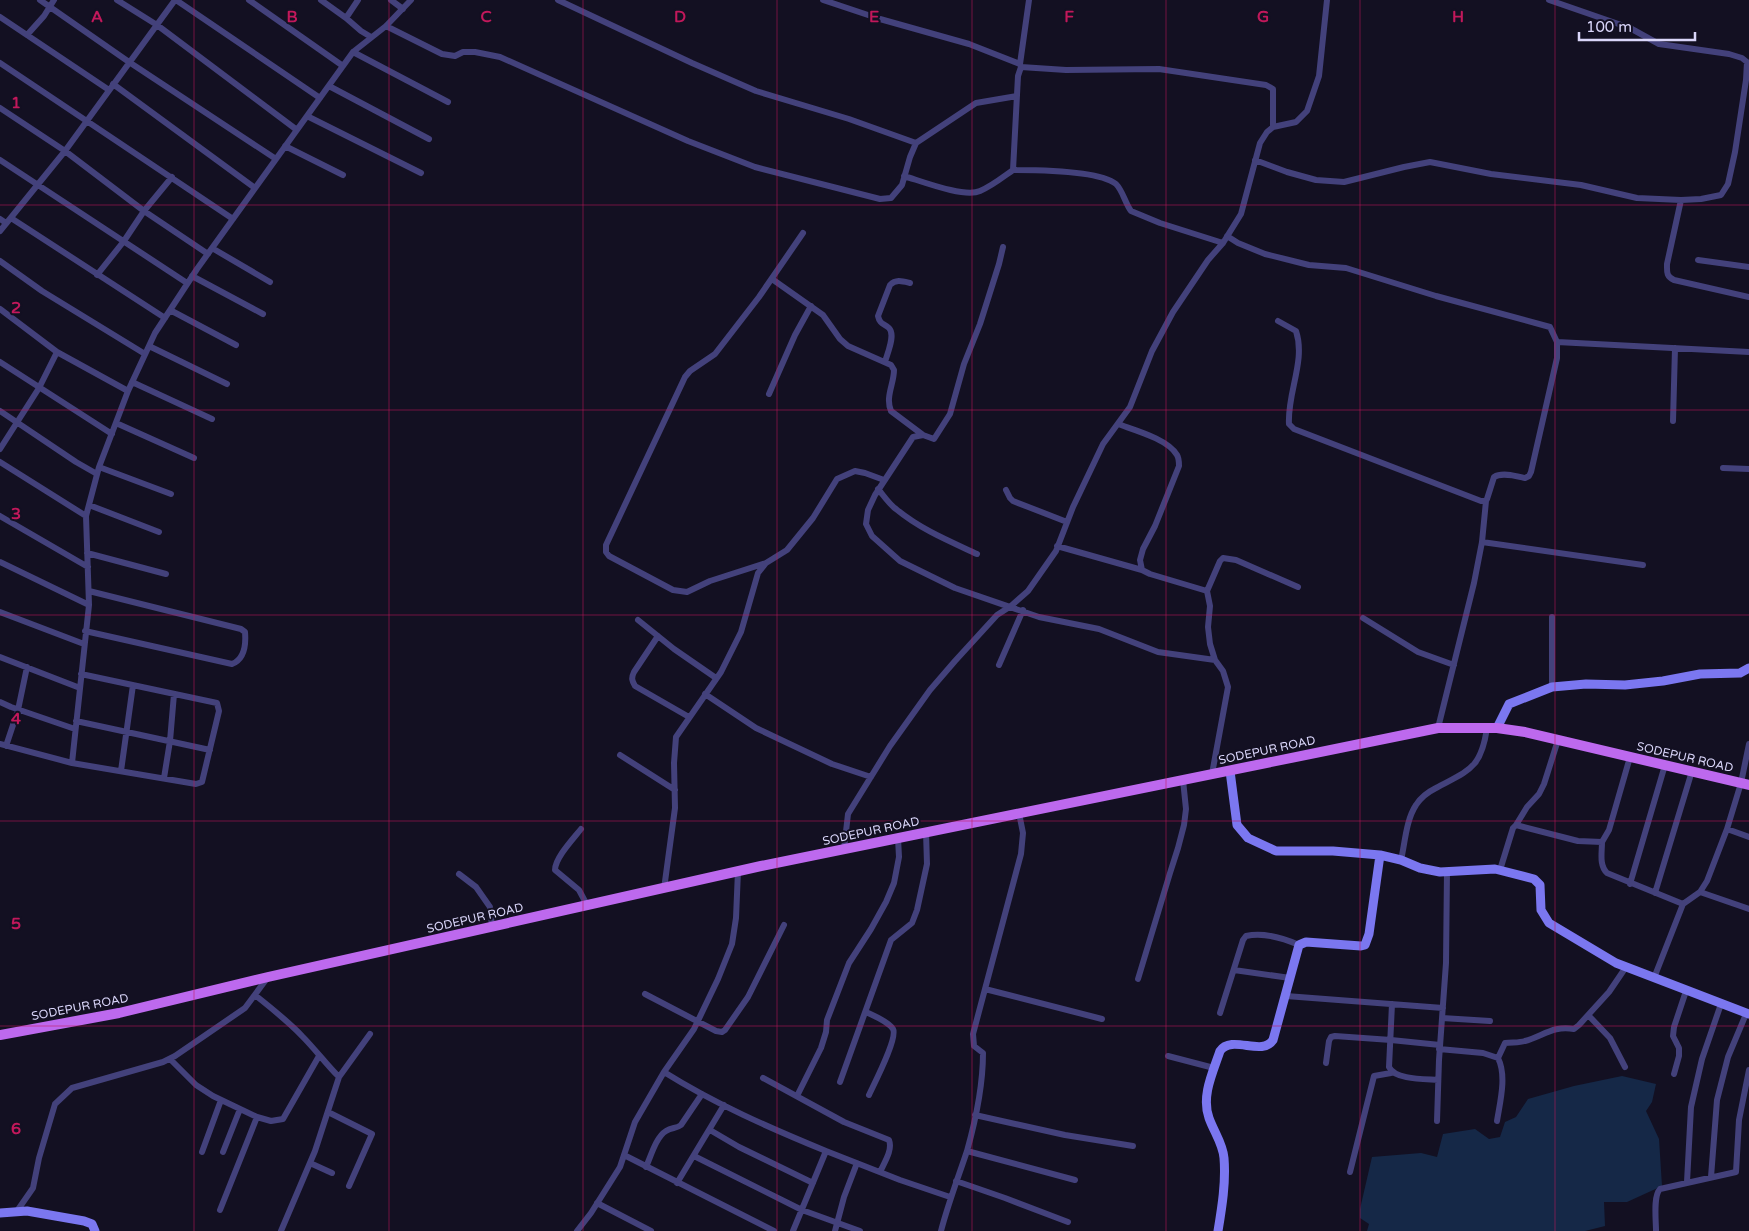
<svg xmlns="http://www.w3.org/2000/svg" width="1749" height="1231" viewBox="0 0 1749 1231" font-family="'Varela Round',sans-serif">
  <rect width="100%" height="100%" fill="#131022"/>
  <path fill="#152847" d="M 1622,1076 L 1656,1084 L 1652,1102 L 1646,1111 L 1659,1139 L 1662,1186 L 1627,1202 L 1604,1202 L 1605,1226 L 1585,1231 L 1367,1231 L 1369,1224 L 1360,1218 L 1360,1209 L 1372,1157 L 1421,1153 L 1437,1157 L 1443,1134 L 1475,1129 L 1489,1139 L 1500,1137 L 1505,1122 L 1516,1117 L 1528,1099 L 1574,1086 Z"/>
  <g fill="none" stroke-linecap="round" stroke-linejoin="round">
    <path stroke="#43417b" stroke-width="6" d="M 40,0 L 129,62 L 276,159
      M 117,0 L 157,25 L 297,130
      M 176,0 L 320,98
      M 249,0 L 343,66
      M 321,0 L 346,18 L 361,31 L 371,37
      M 391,0 L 403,9
      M 558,0 L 692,63 L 756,91 L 849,119 L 916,143
      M 823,0 L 880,19 L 969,44 L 1020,64
      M 1029,0 L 1020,64 L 1021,67 L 1018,76 L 1013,170 C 1036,170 1098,170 1116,184 C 1123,191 1125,203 1131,211 L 1160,223 L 1223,243
      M 0,17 L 109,90
      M 346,18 L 358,0
      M 386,26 L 442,54 L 455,56 L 463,52 L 475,52 L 500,57 L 688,141 L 755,167 L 880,199 L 891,198 L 902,185 L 910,157 L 916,143 L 976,103 L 1017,96
      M 27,35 L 44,16 L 54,0
      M 353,52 L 448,102
      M 0,63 L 233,219
      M 1021,67 L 1066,70 L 1159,69 L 1266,85 L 1273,89 L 1273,127
      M 113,84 L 255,188
      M 329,86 L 429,139
      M 0,108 L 65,151 L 144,211 L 208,254
      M 307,116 L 421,173
      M 285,146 L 343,175
      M 0,160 L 187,283
      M 1255,160 L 1287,172 L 1316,180 L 1344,182 L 1404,167 L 1430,162 L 1491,174 L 1581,185 L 1637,198 L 1681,200 L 1701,199 L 1721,195 L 1728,184 L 1735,152 L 1746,80 L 1747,62 L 1742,58 L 1729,54 L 1659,44 L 1630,28 L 1549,0
      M 904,176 C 921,181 964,198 980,191 C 992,186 1003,177 1013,170
      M 1681,200 L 1667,264 C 1667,272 1666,276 1674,280 L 1749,297
      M 11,218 L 165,318
      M 0,219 L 6,223
      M 0,231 L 65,151 L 175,0
      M 1227,236 L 1238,243 L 1265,254 L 1309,265 L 1346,268 L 1436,296 L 1550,327 L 1557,342 L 1557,358 L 1531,472 L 1529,476 L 1525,478 C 1516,476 1502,472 1494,477 L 1487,499 L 1486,501 L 1481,501 L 1294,429 L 1289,424 C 1287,393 1306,361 1296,331 L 1278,321
      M 1003,247 L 999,264 L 980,324 L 964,364 L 950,414 L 934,439 L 923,435 L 913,437 L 875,495 L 868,510 L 866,524 L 872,536 L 900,561 L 955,588 L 1039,617 L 1099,629 L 1158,652 L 1215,660
      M 212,248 L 270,282
      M 1698,260 L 1749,267
      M 0,261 L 42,291 L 145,354
      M 97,275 L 124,241 L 144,211 L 172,177
      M 192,276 L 263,314
      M 772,279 L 823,315 L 840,339 L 848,346 L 891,365 L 894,370 C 894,384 885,397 891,411 L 923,435
      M 0,309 L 57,352 L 128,391
      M 170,310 L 236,345
      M 1557,342 L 1749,352
      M 149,346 L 227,384
      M 0,362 L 112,434
      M 885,362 C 887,354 896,335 889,328 C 884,323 880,325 878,316 L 890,285 C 896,279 902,281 910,283
      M 132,382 L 212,419
      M 769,394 L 795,335 L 811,306
      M 0,411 L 76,462 L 97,474
      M 1673,421 L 1675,348
      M 116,423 L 194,458
      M 1118,424 C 1134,430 1168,439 1177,455 C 1179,458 1179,462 1179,466 L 1155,526 L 1143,549 L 1140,560 L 1142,570 L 1150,574 L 1207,591 L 1210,606 L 1208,627 L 1210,644 L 1215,660 L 1223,671 L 1228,687 L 1212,774
      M 0,449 L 39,388 L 57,352
      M 0,462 L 86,516
      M 99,467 L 171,494
      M 1723,468 L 1749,469
      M 878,489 C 884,496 889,504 896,509 C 920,529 949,541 977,554
      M 1006,490 L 1010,498 L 1013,501 L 1067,522
      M 89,505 L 159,532
      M 0,516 L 88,567
      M 1482,542 L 1643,565
      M 1057,546 L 1142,570
      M 87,553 L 166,574
      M 0,562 L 89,605
      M 766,563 L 710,581 L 687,592 L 673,590 L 609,556 L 606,552 L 606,545 L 685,377 L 690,371 L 715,354 L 759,297 L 803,233
      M 1207,591 L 1220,561 L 1223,558 L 1236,560 L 1298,587
      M 0,612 L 84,644
      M 1552,617 L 1552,687
      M 1363,618 L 1418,652 L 1454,665
      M 638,620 L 674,649 L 716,678
      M 85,631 L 232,664 C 245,659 246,644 245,632 L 241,629 L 89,591
      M 658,636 L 634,672 C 631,678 632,681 635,686 L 689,717
      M 0,657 L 80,688
      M 999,665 L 1023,610
      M 81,674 L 217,703 L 219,711 L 202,782 L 196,784 L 72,763 L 89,605 L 86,516 L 99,467 L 128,391 L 155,333 L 197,269 L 353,52 L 386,26 L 411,0
      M 705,694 L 756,728 L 832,764 L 871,777
      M 0,702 L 11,707 L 75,729
      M 76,721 L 210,750
      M 1438,728 L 1474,583 L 1482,542 L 1486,501
      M 0,744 L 72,763
      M 6,746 L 18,710 L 27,667
      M 620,755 L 675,790
      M 121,771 L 133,685
      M 164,778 L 170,741 L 174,694
      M 1516,825 L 1527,807 L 1539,794 L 1544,784 L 1558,740
      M 581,829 C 573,839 555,858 555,870 L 579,890 L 587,905
      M 1727,829 L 1749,837
      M 1602,842 C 1602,853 1599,865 1607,873 L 1683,904
      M 844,849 L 848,814 L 890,746 L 930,690 L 955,661 L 997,615 L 1011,606 L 1028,591 L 1056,551 L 1073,507 L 1103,444 L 1130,407 L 1152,351 L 1173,312 L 1208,260 L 1223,243 L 1241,214 L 1260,143 L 1267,132 L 1273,127 L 1296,122 L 1307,111 L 1319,76 L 1327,0
      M 1401,860 C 1405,843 1406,820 1416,805 C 1421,797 1428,792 1436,788 C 1469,770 1481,769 1487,728
      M 1500,870 L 1513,828 L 1516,825 L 1578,841 L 1602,842 L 1609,830 L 1630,757
      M 459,874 L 476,887 L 490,907 L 492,926
      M 1630,884 L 1665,765
      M 664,889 L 675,808 L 674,763 L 676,737 L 721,672 L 741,632 L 758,573 L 766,563 L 787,550 L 813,518 L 837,479 L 855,471 L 865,473 L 884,480
      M 1700,892 L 1749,909
      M 1655,893 L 1692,771
      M 1234,970 L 1290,978
      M 1654,978 L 1683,904 L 1700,892 L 1707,881 L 1727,829 L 1741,783 L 1749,744
      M 1138,979 L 1170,873 L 1178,848 L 1184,825 L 1186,809 L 1183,780
      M 985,989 L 1102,1019
      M 645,994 L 716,1031 L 722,1032 L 725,1030 L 748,997 L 784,925
      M 255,995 C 271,1008 288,1021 302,1036 C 315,1049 326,1064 339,1077 L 315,1151 L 281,1231
      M 1286,996 L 1443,1008
      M 1392,1004 L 1389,1067 C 1395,1080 1425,1079 1438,1080
      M 866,1012 C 874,1016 888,1021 893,1029 C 898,1038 874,1084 869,1095
      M 1220,1013 L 1243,940 L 1246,936 C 1264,932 1283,938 1299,945
      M 1589,1016 L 1610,1038 L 1625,1067
      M 1442,1018 L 1490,1021
      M 1439,1049 L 1483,1053 L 1498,1058 C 1507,1076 1500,1102 1497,1121
      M 1168,1056 L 1214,1068
      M 1498,1058 L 1505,1043 C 1512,1042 1519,1043 1525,1041 C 1543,1036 1554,1025 1574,1029 L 1579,1025 L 1609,992 L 1626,967
      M 170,1059 L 196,1085 L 213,1096 L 257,1117 L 271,1121 L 283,1119 L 319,1056
      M 1326,1063 L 1329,1041 L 1331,1037 L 1335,1036 L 1391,1040 L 1440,1045
      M 664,1072 L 694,1029 L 718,979 L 732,944 L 736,918 L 738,871
      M 1674,1074 L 1679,1056 L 1679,1048 L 1673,1036 L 1674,1027 L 1686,991
      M 339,1077 L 370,1034
      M 763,1078 L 844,1122 L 889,1140 C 893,1150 884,1163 880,1172
      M 840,1082 L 891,940 L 912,923 L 917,910 L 927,864 L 926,832
      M 797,1096 L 821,1048 L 826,1032 L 827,1020 L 849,963 L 871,929 L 886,902 L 894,883 L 899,857 L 898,838
      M 328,1112 L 372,1134 L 349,1186
      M 975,1115 L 1065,1135 L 1133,1146
      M 1437,1121 L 1439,1060 L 1446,963 L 1447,871
      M 710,1130 L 739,1147 L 813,1183
      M 826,1151 L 900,1180 L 950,1197
      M 967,1151 L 1075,1180
      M 202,1152 L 221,1100
      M 223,1152 L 240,1109
      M 624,1155 L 774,1231
      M 694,1156 L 802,1210 L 860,1231
      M 310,1163 L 332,1173
      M 646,1167 C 651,1156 656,1137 666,1131 C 672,1127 676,1129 681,1125 L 702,1094
      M 1350,1172 L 1374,1076 L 1391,1073
      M 1711,1177 L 1717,1100 L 1728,1057 L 1746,1014
      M 956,1181 L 1005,1198 L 1068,1222
      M 1687,1182 L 1691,1107 L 1702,1059 L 1721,1004
      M 677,1183 L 724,1105
      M 597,1203 L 651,1231
      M 220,1210 L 257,1117
      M 17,1211 L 33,1188 L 39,1158 L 55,1104 L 72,1088 L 163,1062 L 175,1056 L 245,1008 L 268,977
      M 577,1231 L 591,1213 L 620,1167 L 635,1122 L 664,1072 C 715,1104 770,1128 826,1151 L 793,1231
      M 835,1231 L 844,1197 L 857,1163
      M 941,1231 C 948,1204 958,1178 967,1151 C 976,1119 983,1086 983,1053 L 974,1046 L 973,1034 L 1021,854 L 1023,833 L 1019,813
      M 1656,1231 C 1656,1220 1653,1196 1660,1189 L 1736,1172 L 1739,1120 L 1749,1070"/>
    <path stroke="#7b77f0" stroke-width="9" d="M 1497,728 L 1509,704 L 1552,687 L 1586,684 L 1625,685 L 1663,681 L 1700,674 L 1740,673 L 1749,668
      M 1230,771 L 1237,825 L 1248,838 L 1276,851 L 1333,851 L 1380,855 L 1401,860 L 1420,868 L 1440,872 L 1495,869 L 1534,879 L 1540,885 L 1541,910 L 1549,923 L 1616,963 L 1749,1014
      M 0,1213 L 27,1211 L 84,1221 L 92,1224 L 95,1231
      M 1218,1231 C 1222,1207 1226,1182 1224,1158 C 1223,1144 1214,1132 1209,1118 C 1201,1096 1213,1072 1220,1051 C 1232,1034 1262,1057 1273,1040 L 1299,945 L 1306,942 L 1361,946 L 1365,945 L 1369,934 L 1380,855"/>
    <path stroke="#bd69ee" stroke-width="10" d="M 0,1035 L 119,1013 L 268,977 L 761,866 L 1438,728 L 1497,728 L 1525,732 L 1749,785"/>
  </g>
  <path fill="none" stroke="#c2185b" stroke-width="1" stroke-opacity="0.55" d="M 194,0 L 194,1231M 389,0 L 389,1231M 583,0 L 583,1231M 777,0 L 777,1231M 972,0 L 972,1231M 1166,0 L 1166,1231M 1360,0 L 1360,1231M 1555,0 L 1555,1231M 0,205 L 1749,205M 0,410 L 1749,410M 0,615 L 1749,615M 0,821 L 1749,821M 0,1026 L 1749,1026"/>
  <g text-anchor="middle" stroke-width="4" stroke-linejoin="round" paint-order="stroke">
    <g font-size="12" fill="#dad6fa" stroke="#131022">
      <text transform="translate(1267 750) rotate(-12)" y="4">SODEPUR ROAD</text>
      <text transform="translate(1685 757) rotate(13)" y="4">SODEPUR ROAD</text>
      <text transform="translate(871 831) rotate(-12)" y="4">SODEPUR ROAD</text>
      <text transform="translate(475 918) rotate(-13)" y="4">SODEPUR ROAD</text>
      <text transform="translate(80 1007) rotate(-11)" y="4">SODEPUR ROAD</text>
    </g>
  </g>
  <g font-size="16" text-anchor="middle" font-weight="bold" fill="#c2185b" stroke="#131022" stroke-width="4" stroke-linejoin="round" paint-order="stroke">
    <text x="97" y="22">A</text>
    <text x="292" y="22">B</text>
    <text x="486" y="22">C</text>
    <text x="680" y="22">D</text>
    <text x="874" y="22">E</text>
    <text x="1069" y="22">F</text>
    <text x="1263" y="22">G</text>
    <text x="1458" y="22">H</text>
    <text x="16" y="108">1</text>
    <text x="16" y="313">2</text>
    <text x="16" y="519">3</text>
    <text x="16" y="724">4</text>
    <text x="16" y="929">5</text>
    <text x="16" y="1134">6</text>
  </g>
  <path d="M1579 32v8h116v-8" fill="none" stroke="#dad6fa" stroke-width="2.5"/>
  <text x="1586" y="32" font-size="15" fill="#dad6fa" stroke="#131022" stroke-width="4" paint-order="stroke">100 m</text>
</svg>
